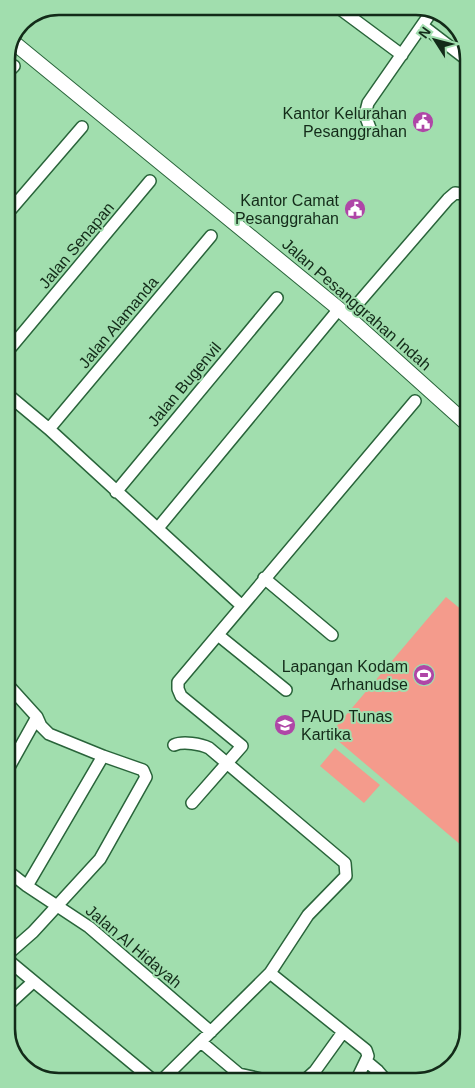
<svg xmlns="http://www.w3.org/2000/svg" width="475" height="1088" viewBox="0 0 475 1088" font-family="Helvetica,sans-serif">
  <rect width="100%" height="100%" fill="#a1deae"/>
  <path fill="#f49b8c" d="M 446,597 L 468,615 L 468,851 L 330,734 Z
    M 335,748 L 380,785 L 364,803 L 320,766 Z"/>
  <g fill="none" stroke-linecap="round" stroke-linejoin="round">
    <g stroke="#29643a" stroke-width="14">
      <path id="minor" d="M 336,6 L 402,55
        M 423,26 L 466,59
        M 6,74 L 14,66
        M 370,128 L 365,115 L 368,103 L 432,11
        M 7,214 L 82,127
        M 347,316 L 448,199 L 455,193 L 463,194 L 466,197
        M 7,352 L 150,181
        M 7,394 L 49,429 L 242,606
        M 49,429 L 211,236
        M 116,492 L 277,298
        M 158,528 L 339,309
        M 264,578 L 332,635
        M 218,635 L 286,690
        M 8,685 L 37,717 L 41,726 L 49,734 L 103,756 L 27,886
        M 174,745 C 183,741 201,744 209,748 L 345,863 L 346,876
        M 8,769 L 37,717
        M 192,803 L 242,746 L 181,696 L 178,689 L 178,682 L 415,401
        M 9,872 L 27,886 L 89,927 L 211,1032
        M 9,953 L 33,932 L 100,859 L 146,777 L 143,770 L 103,756
        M 9,961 L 154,1081
        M 270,973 L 366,1050 L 368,1056 L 357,1079
        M 9,1004 L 33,982
        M 201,1042 L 239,1074 L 266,1080
        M 366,1061 L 378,1071 L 385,1079
        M 305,1080 L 315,1071 L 343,1032
        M 161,1081 L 270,973 L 308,915 L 346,876"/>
    </g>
    <g stroke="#29643a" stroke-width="16">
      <path id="tertiary" d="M 13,42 L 339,309 L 467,424"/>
    </g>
    <use href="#minor" stroke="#fff" stroke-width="11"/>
    <use href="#tertiary" stroke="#fff" stroke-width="14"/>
  </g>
  <defs>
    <g id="civic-disc" transform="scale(1.125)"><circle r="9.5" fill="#af46a7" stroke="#a1deae"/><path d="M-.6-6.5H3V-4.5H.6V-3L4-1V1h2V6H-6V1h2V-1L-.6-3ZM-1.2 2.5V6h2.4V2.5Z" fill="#fff"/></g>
    <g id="stadium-disc" transform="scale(1.125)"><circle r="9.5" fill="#af46a7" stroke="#a1deae"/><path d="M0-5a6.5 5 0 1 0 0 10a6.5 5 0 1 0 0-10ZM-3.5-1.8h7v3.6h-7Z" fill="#fff"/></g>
    <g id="school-disc" transform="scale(1.125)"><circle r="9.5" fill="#af46a7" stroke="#a1deae"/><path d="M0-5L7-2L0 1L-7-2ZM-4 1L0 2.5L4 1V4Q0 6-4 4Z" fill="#fff"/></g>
  </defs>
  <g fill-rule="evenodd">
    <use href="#civic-disc" x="423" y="122"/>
    <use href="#civic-disc" x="355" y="209"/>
    <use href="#stadium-disc" x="424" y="675"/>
    <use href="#school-disc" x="285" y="725"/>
  </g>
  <g text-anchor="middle" stroke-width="4" stroke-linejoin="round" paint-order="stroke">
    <g font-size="16" fill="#132b19" stroke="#a1deae" text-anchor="end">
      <text x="407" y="119">Kantor Kelurahan<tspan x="407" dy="18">Pesanggrahan</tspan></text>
      <text x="339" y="206">Kantor Camat<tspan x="339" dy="18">Pesanggrahan</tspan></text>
      <text x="408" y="672">Lapangan Kodam<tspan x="408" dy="18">Arhanudse</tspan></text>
      <text x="301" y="722" text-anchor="start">PAUD Tunas<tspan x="301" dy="18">Kartika</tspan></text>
    </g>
    <g font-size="16" fill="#132b19" stroke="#a1deae">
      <text transform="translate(76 245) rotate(-50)" y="6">Jalan Senapan</text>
      <text transform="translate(357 304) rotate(41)" y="6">Jalan Pesanggrahan Indah</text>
      <text transform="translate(118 322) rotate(-50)" y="6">Jalan Alamanda</text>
      <text transform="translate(184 384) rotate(-50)" y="6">Jalan Bugenvil</text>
      <text transform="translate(134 946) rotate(40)" y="6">Jalan Al Hidayah</text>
    </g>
  </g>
  <path d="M0 0H475V1088H0ZM59 15H416A44 44 0 0 1 460 59V1029A44 44 0 0 1 416 1073H59A44 44 0 0 1 15 1029V59A44 44 0 0 1 59 15Z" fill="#a1deae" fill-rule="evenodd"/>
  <path fill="none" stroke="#132b19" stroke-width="2.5" d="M59 15H416A44 44 0 0 1 460 59V1029A44 44 0 0 1 416 1073H59A44 44 0 0 1 15 1029V59A44 44 0 0 1 59 15Z"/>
  <g transform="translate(435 40) rotate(306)" stroke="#a1deae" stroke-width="4" paint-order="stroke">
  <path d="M0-4L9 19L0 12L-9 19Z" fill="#132b19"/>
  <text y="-8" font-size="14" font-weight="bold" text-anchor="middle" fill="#132b19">N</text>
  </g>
</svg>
